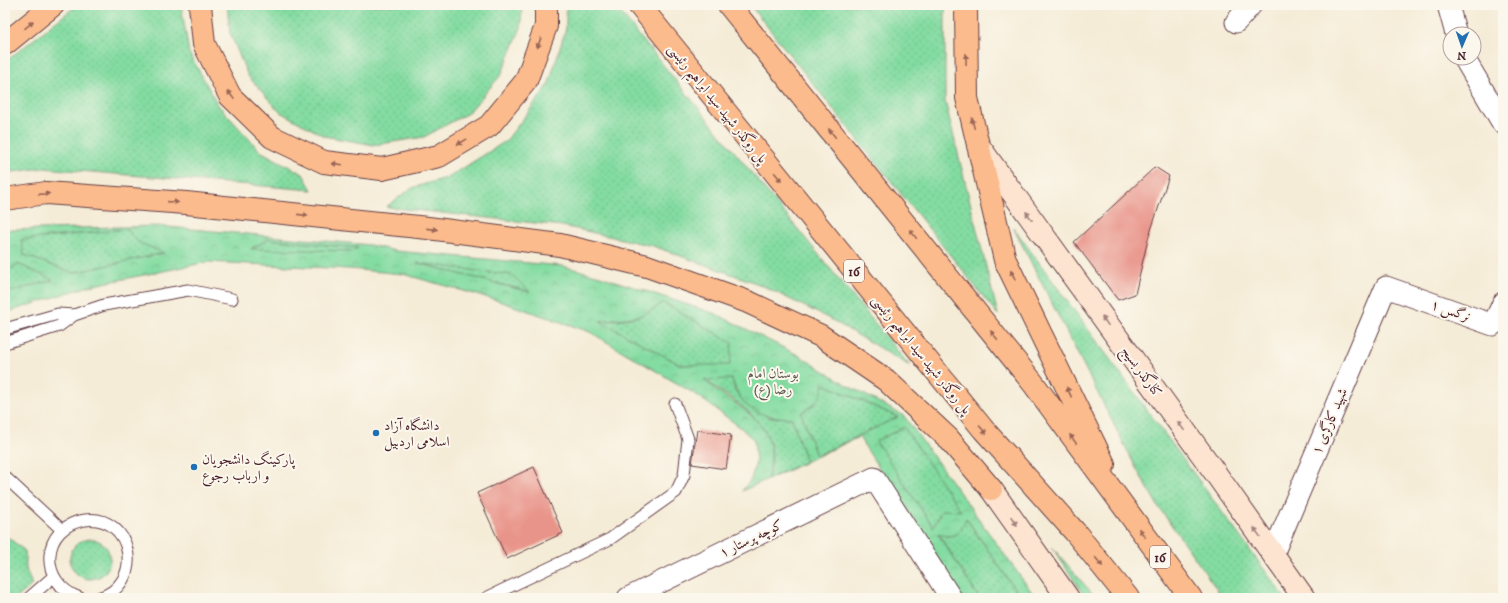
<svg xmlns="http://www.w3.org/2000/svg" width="1508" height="603" viewBox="0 0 1508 603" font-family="'IM FELL DW Pica',Amiri,serif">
  <defs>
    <pattern id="grass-dots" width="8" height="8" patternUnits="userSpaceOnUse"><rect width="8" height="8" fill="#83dca1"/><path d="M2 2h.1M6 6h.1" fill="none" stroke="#73bc8b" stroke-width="1.8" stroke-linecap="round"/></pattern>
    <pattern id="park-crowns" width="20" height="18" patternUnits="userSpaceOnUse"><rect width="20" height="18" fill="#83dca1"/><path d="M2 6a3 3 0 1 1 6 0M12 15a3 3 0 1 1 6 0" fill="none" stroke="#73bc8b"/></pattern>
  </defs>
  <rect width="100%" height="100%" fill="#fbf7ec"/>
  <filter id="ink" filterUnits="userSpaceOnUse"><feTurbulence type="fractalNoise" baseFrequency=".025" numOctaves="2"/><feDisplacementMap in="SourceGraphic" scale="8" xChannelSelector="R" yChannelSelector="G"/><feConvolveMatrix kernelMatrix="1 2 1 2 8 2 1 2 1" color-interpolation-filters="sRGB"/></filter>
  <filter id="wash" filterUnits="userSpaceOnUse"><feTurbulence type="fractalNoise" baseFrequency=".012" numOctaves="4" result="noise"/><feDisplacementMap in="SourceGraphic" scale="16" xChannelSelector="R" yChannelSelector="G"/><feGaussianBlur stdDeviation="0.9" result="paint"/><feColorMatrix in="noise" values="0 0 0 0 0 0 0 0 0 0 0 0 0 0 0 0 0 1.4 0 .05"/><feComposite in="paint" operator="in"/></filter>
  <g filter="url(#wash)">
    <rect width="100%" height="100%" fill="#f5ecd7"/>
    <path fill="url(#grass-dots)" stroke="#667e66" d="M 77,5 L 181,5 L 189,53 L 218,105 L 260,151 L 303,174 L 312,190 L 43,168 L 5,173 L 5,62 Z
      M 227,5 L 522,5 L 521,28 L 501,75 L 468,113 L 424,137 L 374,145 L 324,136 L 280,112 L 248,76 L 230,33 Z
      M 566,5 L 614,5 L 910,366 L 832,320 L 759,284 L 653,246 L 563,226 L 386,207 L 412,188 L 449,177 L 506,141 L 548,86 L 566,28 Z
      M 750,5 L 945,5 L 945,101 L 998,315 Z
      M 1013,227 L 1285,598 L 1223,598 L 1158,506 L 1135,466 Z
      M 127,229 L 138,242 L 165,253 L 73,273 L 24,255 L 21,240 Z
      M 268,239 L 359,248 L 352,251 L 250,250 Z
      M 412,262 L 513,275 L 531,292 Z
      M 18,264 L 54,280 L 11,292 L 5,273 Z
      M 662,302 L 733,343 L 730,366 L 681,365 L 599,321 C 625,319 642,320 662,302 Z
      M 703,379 L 732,379 L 735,391 L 768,417 L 792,418 L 806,462 L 767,480 C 787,427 739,405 703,379 Z
      M 824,384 L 898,417 L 816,456 L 801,413 L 814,404 Z
      M 904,427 L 962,511 L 933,527 L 875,441 Z
      M 965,517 L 1021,598 L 979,598 L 938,533 C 955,541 959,532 965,517 Z
      M 5,535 L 25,551 L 26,569 L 32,585 L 17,598 L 5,598 Z
      M70 559a20 20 0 1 1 40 0a20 20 0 1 1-40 0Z"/>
    <path fill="url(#park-crowns)" stroke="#667e66" fill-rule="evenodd" d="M 157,226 L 370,245 L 395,251 L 563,266 L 600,276 L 716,314 L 798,355 L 847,385 L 904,416 L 1036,598 L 1021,598 L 966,518 C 960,534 954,539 938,534 L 979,598 L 962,598 L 859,437 L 742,491 L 751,479 L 756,462 L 754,440 L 740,427 L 695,394 L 590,332 L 496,300 L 403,274 L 350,269 L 208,262 L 89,286 L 5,313 L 5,276 L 11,292 L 53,280 L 18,264 L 5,273 L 5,230 ZM 127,229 L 138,242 L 164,253 L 73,273 L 24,255 L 21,240 ZM 268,239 L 358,248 L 352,251 L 251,249 ZM 417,263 L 512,275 L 530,292 ZM 663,302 L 732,343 L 730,365 L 681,365 L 600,321 C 627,316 639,322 663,302 ZM 732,379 C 742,412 761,417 792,418 L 806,462 L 767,480 C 785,421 739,411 704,380 ZM 824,384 L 898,417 L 816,456 L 801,413 C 813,405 822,399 824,384 ZM 904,427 L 961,511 L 942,510 L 933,527 L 876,441 Z
      M 1052,547 L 1096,598 L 1086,598 Z"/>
    <g id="blocks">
      <path fill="#e9948a" d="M 1155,167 L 1169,176 L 1148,239 L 1135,294 L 1118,300 L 1074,242 Z
        M 697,430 L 731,435 L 726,469 L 692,464 Z
        M 534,467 L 563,533 L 507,559 L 477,493 Z"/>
    </g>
  </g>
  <g filter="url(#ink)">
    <use href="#blocks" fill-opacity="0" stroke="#643e45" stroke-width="1"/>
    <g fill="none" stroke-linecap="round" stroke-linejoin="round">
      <g stroke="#643e45" stroke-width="13">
        <path id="lane" d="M 5,329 L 58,314 L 74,315
          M 5,343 L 59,326 L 74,315 L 104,305 L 188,290 L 232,299
          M 5,477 L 62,530
          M 29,598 L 53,577
          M 80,598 C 37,583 41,526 85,520 C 133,514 146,585 98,598
          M 486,598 L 610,539 L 676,492 L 684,475 L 688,439 L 675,404"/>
      </g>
      <g stroke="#643e45" stroke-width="23">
        <path id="street" d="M 1448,5 L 1456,34
          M 1236,22 L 1251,5
          M 1464,58 L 1503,124
          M 1273,554 L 1386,287 L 1493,325 L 1503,303
          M 628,598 L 874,478 L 951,598"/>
      </g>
      <g stroke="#643e45" stroke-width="24">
        <path id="secondary" d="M 978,145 L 1216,474 L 1304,598
          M 991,489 L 1068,598"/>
      </g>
      <g stroke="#643e45" stroke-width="24">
        <path id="highway" d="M 200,5 L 204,44 L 230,96 L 272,137 L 324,162 L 382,169 L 439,156 L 489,126 L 526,81 L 546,26 L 546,5
          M 639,5 L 983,429 L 1075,532 L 1128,598
          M 729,5 L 1033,383 L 1191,598
          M 966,5 L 967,98 L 1005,260 L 1104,464
          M 5,44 L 53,5
          M 5,199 L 46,193 L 186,203 L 428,228 L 560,245 L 647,266 L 748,302 L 821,336 L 886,380 L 948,438 L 991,489"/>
      </g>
      <use href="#lane" stroke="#fff" stroke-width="11"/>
      <use href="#street" stroke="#fff" stroke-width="21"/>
      <use href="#secondary" stroke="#fde4d1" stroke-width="22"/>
      <use href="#highway" stroke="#fbbb8c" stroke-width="22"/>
    </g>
    <defs><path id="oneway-solid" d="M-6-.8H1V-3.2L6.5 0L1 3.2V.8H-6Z"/></defs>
    <g fill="#9a6557">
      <use href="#oneway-solid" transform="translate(29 25) rotate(-40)"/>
      <use href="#oneway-solid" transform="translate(539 43) rotate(110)"/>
      <use href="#oneway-solid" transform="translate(966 59) rotate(-91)"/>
      <use href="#oneway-solid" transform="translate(231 95) rotate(-126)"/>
      <use href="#oneway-solid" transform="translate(973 123) rotate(-103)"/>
      <use href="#oneway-solid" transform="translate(832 133) rotate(-129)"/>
      <use href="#oneway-solid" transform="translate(462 142) rotate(149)"/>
      <use href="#oneway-solid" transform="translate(337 164) rotate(-173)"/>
      <use href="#oneway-solid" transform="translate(778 177) rotate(51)"/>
      <use href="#oneway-solid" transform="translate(44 194) rotate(-4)"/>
      <use href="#oneway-solid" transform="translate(173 202) rotate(4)"/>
      <use href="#oneway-solid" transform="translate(303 215) rotate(6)"/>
      <use href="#oneway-solid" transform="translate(432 229) rotate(7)"/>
      <use href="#oneway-solid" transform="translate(913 234) rotate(-129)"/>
      <use href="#oneway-solid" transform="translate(1013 275) rotate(-116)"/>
      <use href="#oneway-solid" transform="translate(994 335) rotate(-129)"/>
      <use href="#oneway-solid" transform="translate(1069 392) rotate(-116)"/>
      <use href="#oneway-solid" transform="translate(983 430) rotate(49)"/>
      <use href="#oneway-solid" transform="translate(1073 439) rotate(-126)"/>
      <use href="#oneway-solid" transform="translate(1142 533) rotate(-127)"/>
      <use href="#oneway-solid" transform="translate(1099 562) rotate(51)"/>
    </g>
    <g fill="#a4827e">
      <use href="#oneway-solid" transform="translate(1029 216) rotate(-126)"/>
      <use href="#oneway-solid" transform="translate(1105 321) rotate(-126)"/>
      <use href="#oneway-solid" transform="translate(1181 426) rotate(-126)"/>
      <use href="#oneway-solid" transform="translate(1014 521) rotate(55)"/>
      <use href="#oneway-solid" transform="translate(1257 532) rotate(-125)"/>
    </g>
  </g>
  <g fill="#1f6fb2" stroke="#fbf7ec" stroke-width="1.5">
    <circle cx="376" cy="433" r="4"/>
    <circle cx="194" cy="467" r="4"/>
  </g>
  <g text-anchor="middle" stroke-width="4" stroke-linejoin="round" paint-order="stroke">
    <g fill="#fbf7ec" stroke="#7f6065" stroke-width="1">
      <rect x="844" y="260" width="20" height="22" rx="3"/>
      <rect x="1150" y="546" width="20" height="22" rx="3"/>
    </g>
    <g font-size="13" font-weight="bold" fill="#4a1f2b">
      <text x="854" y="276">16</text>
      <text x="1160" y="562">16</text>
    </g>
    <g font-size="14" fill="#4a1f2b" stroke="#fbf7ec">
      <text transform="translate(718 103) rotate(51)" y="5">پل روگذر شهید سید ابراهیم رئیسی</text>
      <text transform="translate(1451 310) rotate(19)" y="5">نرگس ۱</text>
      <text transform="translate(922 354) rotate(51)" y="5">پل روگذر شهید سید ابراهیم رئیسی</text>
      <text transform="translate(1142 371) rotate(54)" y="5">کنارگذر بسیج</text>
      <text transform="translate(1329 421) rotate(-67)" y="5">شهید کارگری ۱</text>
      <text transform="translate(751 538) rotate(-26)" y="5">کوچه پرستار ۱</text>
    </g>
    <g font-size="14" fill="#5b584e" stroke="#fbf7ec">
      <text x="773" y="378">بوستان امام<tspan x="773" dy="16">رضا (ع)</tspan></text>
    </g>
    <g font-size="14" fill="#4a1f2b" stroke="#fbf7ec" text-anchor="start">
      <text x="384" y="430">دانشگاه آزاد<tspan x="384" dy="16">اسلامی اردبیل</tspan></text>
      <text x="202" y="464">پارکینگ دانشجویان<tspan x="202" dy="16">و ارباب رجوع</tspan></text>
    </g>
  </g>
  <rect width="1508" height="603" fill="none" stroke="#fbf7ec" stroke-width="20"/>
  <g transform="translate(1462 46) rotate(182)"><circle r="19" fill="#fbf7ec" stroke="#b4a19f"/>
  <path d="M0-3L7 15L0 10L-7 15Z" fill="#1f6fb2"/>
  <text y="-6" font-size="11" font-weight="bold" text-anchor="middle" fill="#4a1f2b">N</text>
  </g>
</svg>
